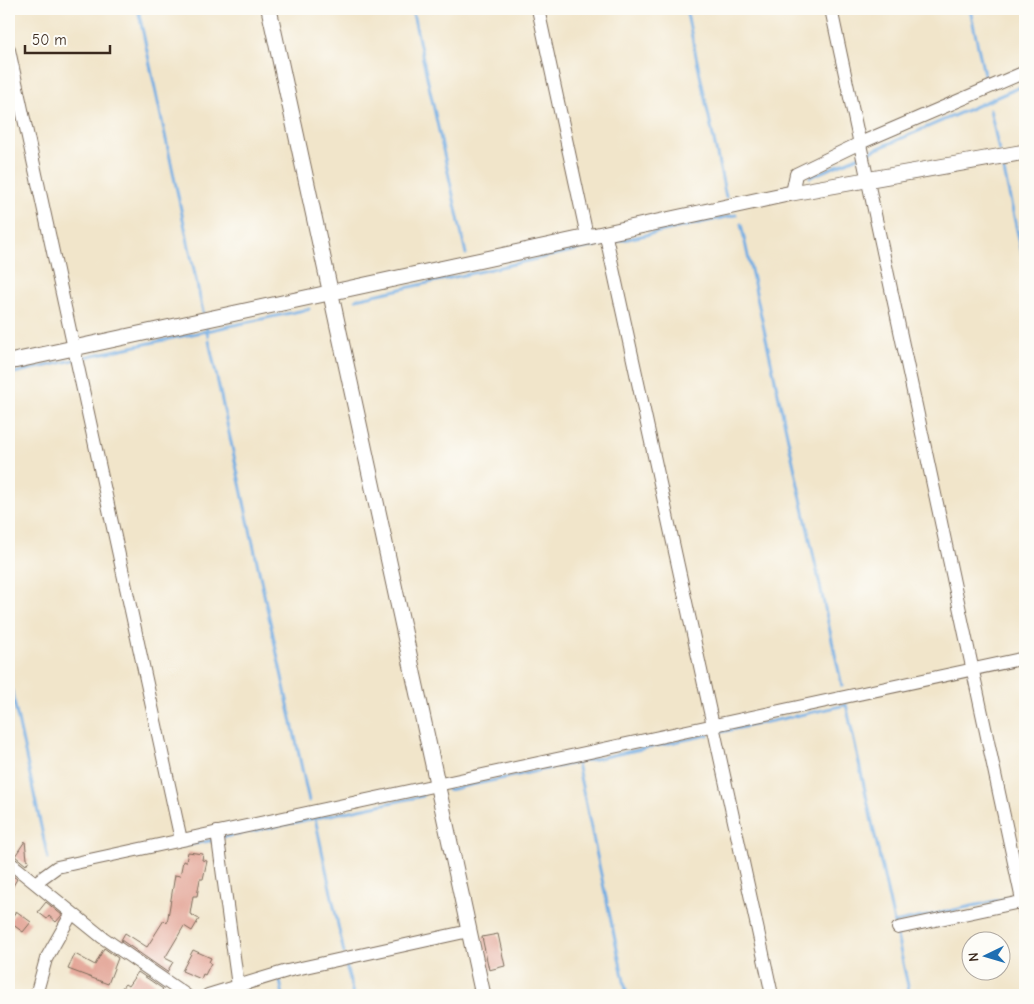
<svg xmlns="http://www.w3.org/2000/svg" width="1034" height="1004" viewBox="0 0 1034 1004" font-family="'Comic Neue',sans-serif">
  <rect width="100%" height="100%" fill="#fdfcf7"/>
  <filter id="ink" filterUnits="userSpaceOnUse"><feTurbulence type="fractalNoise" baseFrequency=".02" numOctaves="2"/><feDisplacementMap in="SourceGraphic" scale="10" xChannelSelector="R" yChannelSelector="G"/><feConvolveMatrix kernelMatrix="1 2 1 2 8 2 1 2 1" color-interpolation-filters="sRGB"/></filter>
  <filter id="wash" filterUnits="userSpaceOnUse"><feTurbulence type="fractalNoise" baseFrequency=".0096" numOctaves="4" result="noise"/><feDisplacementMap in="SourceGraphic" scale="20" xChannelSelector="R" yChannelSelector="G"/><feGaussianBlur stdDeviation="1.12" result="paint"/><feColorMatrix in="noise" values="0 0 0 0 0 0 0 0 0 0 0 0 0 0 0 0 0 1.4 0 .05"/><feComposite in="paint" operator="in"/></filter>
  <g filter="url(#wash)">
    <rect width="100%" height="100%" fill="#f1e5ca"/>
    <g fill="none" stroke-linecap="round" stroke-linejoin="round">
      <path stroke="#73ade3" stroke-width="3" d="M 138,9 L 203,312
        M 412,9 L 466,254
        M 686,9 L 726,197
        M 970,9 L 986,84
        M 990,109 L 999,151
        M 865,154 L 1025,85
        M 1004,171 L 1025,267
        M 810,177 L 860,156
        M 741,224 L 842,686
        M 614,242 L 736,215
        M 356,299 L 604,244
        M 206,325 L 208,336
        M 209,341 L 309,801
        M 80,358 L 309,309
        M 9,374 L 74,360
        M 9,678 L 48,859
        M 846,704 L 910,995
        M 721,732 L 846,705
        M 577,763 L 627,995
        M 448,790 L 708,735
        M 315,818 L 344,953
        M 224,837 L 423,796
        M 183,846 L 214,840
        M 894,923 L 1018,896
        M 346,964 L 353,995
        M 280,981 L 283,995"/>
    </g>
    <g id="blocks">
      <path fill="#e19d8e" d="M 25,841 L 27,859 L 29,860 L 26,865 L 15,856 Z
        M 188,852 L 203,854 L 202,860 L 207,861 L 203,879 L 200,879 L 197,896 L 193,896 L 190,914 L 199,919 L 192,931 L 184,926 L 165,958 L 173,962 L 167,972 L 121,940 L 125,933 L 147,947 L 164,920 L 167,923 L 175,875 L 180,876 L 183,861 L 186,862 Z
        M 10,874 L 17,879 L 9,893 L 9,875 Z
        M 46,902 L 62,915 L 56,922 L 49,916 L 47,919 L 38,912 Z
        M 16,911 L 31,922 L 23,932 L 9,922 Z
        M 498,934 L 505,966 L 489,970 L 482,937 Z
        M 104,948 L 118,958 L 108,984 L 68,969 L 75,954 L 95,965 Z
        M 193,950 L 211,958 L 209,962 L 211,963 L 205,975 L 203,974 L 201,979 L 182,971 Z
        M 138,972 L 163,989 L 158,995 L 116,995 L 125,984 L 128,986 Z"/>
    </g>
  </g>
  <g filter="url(#ink)">
    <use href="#blocks" fill-opacity="0" stroke="#7b6b5a" stroke-width="1"/>
    <g fill="none" stroke-linecap="round" stroke-linejoin="round">
      <g stroke="#7b6b5a" stroke-width="14">
        <path id="minor" d="M 538,9 L 587,236
          M 831,9 L 1025,914
          M 9,50 L 181,840
          M 792,193 L 796,174 L 860,143 L 1025,72
          M 605,232 L 772,995
          M 217,832 L 238,986
          M 9,862 L 102,937 L 186,995
          M 35,883 L 57,867 L 1025,658
          M 898,928 L 1025,901
          M 36,995 L 46,959 L 72,913
          M 208,995 L 287,971 L 469,931"/>
      </g>
      <g stroke="#7b6b5a" stroke-width="17">
        <path id="tertiary" d="M 269,9 L 483,995
          M 9,362 L 792,193 L 1025,152"/>
      </g>
      <use href="#minor" stroke="#fff" stroke-width="12"/>
      <use href="#tertiary" stroke="#fff" stroke-width="15"/>
    </g>
  </g>
  <rect width="1034" height="1004" fill="none" stroke="#fdfcf7" stroke-width="30"/>
  <g transform="translate(986 956) rotate(265)"><circle r="24" fill="#fdfcf7" stroke="#afa8a0"/>
  <path d="M0-4L9 19L0 12L-9 19Z" fill="#1f6fb2"/>
  <text y="-8" font-size="14" font-weight="bold" text-anchor="middle" fill="#3b2a1e">N</text>
  </g>
  <path d="M25 45v8h85v-8" fill="none" stroke="#3b2a1e" stroke-width="2.5"/>
  <text x="32" y="45" font-size="15" fill="#3b2a1e" stroke="#fdfcf7" stroke-width="4" paint-order="stroke">50 m</text>
</svg>
